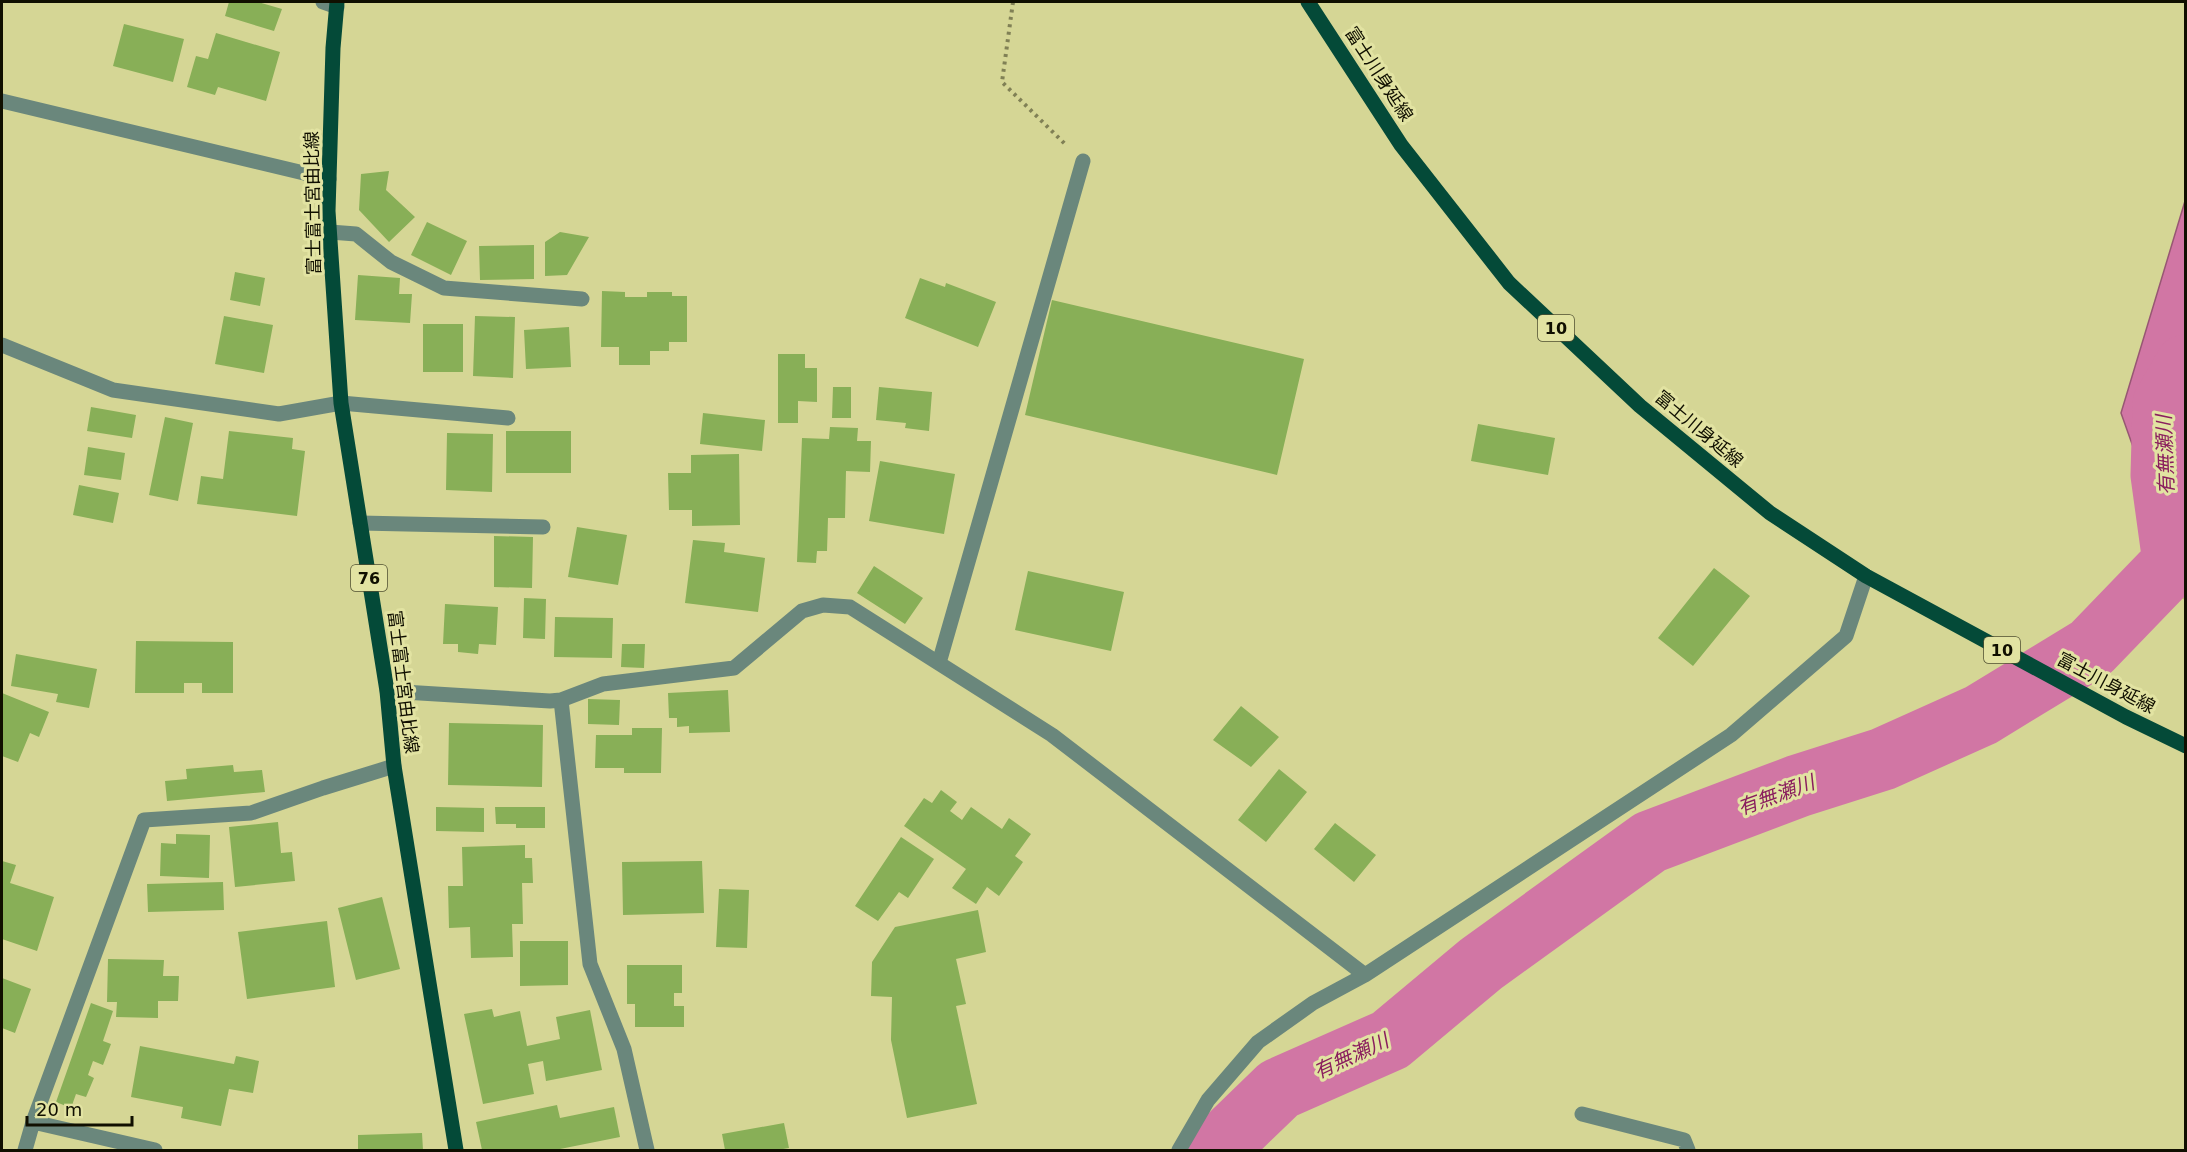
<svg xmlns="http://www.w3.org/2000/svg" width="2187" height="1152" viewBox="0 0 2187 1152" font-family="'DejaVu Sans','Noto Sans JP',sans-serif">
  <rect width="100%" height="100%" fill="#d5d695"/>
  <path fill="#bbbc70" d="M 2185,543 L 2185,600 L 2152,583 Z"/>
  <path fill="#d176a4" stroke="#975773" stroke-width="1.5" d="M 2185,201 L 2186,548 L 2174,562 L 2121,413 Z"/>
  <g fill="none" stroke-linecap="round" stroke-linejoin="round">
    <path stroke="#d176a4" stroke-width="63" d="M 1216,1150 L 1279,1089 L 1390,1040 L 1481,964 L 1650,842 L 1798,786 L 1883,759 L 1981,715 L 2091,648 L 2174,562 L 2162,475 L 2164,404 L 2186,366"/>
  </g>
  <path fill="#88af57" d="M 229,2 L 258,2 L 282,9 L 274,31 L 225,16 Z
    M 124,24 L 184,39 L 173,82 L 113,66 Z
    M 216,33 L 280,52 L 266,101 L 218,87 L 215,95 L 187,87 L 196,56 L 208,59 Z
    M 389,171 L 386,190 L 415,217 L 389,242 L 359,210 L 361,174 Z
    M 427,222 L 467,241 L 451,275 L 411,255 Z
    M 560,232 L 589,237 L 567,275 L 545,276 L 545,242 Z
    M 534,245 L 534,279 L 480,280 L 479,246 Z
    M 235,272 L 265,278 L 260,306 L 230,300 Z
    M 358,275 L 400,278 L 399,294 L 412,294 L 410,323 L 355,320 Z
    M 920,278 L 945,287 L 946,283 L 996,302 L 978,347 L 905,318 Z
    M 602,291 L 625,292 L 625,297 L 647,297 L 647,292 L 672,292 L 672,296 L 687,296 L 687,342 L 669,342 L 669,351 L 650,351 L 650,365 L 619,365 L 619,347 L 601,347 Z
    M 1052,300 L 1304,359 L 1277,475 L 1025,415 Z
    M 224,316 L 273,325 L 264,373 L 215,364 Z
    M 475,316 L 515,317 L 513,378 L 473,376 Z
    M 423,324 L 463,324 L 463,372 L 423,372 Z
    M 569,327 L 571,367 L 526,369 L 524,330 Z
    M 778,354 L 805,354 L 805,368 L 817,368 L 817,402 L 798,401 L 798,423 L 778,423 Z
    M 833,387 L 851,387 L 851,418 L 832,418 Z
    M 879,387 L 932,392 L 929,431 L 905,428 L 906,423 L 876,420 Z
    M 91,407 L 136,415 L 132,438 L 87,431 Z
    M 703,413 L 765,420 L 762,451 L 700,444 Z
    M 165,417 L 193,423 L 178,501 L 149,495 Z
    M 1478,424 L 1555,438 L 1548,475 L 1471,461 Z
    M 830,427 L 858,428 L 857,441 L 871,441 L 870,472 L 846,471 L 845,518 L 828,518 L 827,551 L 817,551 L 816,563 L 797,562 L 802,438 L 829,439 Z
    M 229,431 L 293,438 L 292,449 L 305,451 L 297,516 L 197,504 L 201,476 L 223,479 Z
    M 506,431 L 571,431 L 571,473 L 506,473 Z
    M 447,433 L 493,434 L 492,492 L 446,490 Z
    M 88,447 L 125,453 L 121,480 L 84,475 Z
    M 739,454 L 740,525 L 692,526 L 692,510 L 669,510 L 668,473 L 691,473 L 691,455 Z
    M 880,461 L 955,474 L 944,534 L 869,521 Z
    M 79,485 L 119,493 L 113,523 L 73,515 Z
    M 577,527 L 627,535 L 618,585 L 568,577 Z
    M 494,536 L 533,537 L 532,588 L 494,587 Z
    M 693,540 L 725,543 L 724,552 L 765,558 L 758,612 L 685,603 Z
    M 874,566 L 923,598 L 905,624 L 857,593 Z
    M 1714,568 L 1750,596 L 1693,666 L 1658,638 Z
    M 1028,571 L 1124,592 L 1111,651 L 1015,630 Z
    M 524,598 L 546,599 L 545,639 L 523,638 Z
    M 445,604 L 498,607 L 496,645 L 479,644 L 478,654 L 458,652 L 458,644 L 443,644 Z
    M 555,617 L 613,618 L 612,658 L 554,657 Z
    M 136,641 L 233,642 L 233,693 L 202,693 L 202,683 L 184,683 L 184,693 L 135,693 Z
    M 622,644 L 645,644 L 644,668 L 621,667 Z
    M 16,654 L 97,669 L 89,708 L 56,702 L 58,694 L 11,686 Z
    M 728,690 L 730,732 L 689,733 L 689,726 L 677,727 L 677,718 L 669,718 L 668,693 Z
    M 2,693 L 49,712 L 39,737 L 30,733 L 18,762 L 2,756 Z
    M 588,699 L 620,700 L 619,725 L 588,724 Z
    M 1241,706 L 1279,737 L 1251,767 L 1213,740 Z
    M 449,723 L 543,725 L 542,787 L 448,785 Z
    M 632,728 L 662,728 L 661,773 L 624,773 L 624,768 L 595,768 L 596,735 L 632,735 Z
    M 233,765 L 234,772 L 262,770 L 265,792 L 167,801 L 165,781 L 187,779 L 186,769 Z
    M 1279,769 L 1307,792 L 1266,842 L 1238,820 Z
    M 941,790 L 957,802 L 950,811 L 962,820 L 971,807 L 1002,829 L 1009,818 L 1031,834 L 1015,856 L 1023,862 L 999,896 L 987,887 L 976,904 L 952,888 L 966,869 L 904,826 L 924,798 L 932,803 Z
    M 436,807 L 484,808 L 484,832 L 436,831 Z
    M 495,807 L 545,807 L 545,828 L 516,828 L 516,824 L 496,824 Z
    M 278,822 L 281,853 L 292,852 L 295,881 L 235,887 L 229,827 Z
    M 1335,823 L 1376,855 L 1354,882 L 1314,849 Z
    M 176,834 L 210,835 L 209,878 L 160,876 L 161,843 L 176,844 Z
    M 901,837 L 934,859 L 908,898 L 899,892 L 878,921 L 855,906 Z
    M 525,845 L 525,858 L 532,858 L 533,883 L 522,883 L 523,924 L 512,924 L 513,957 L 471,958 L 470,927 L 449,928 L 448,886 L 463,886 L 462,847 Z
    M 2,861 L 16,865 L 10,883 L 54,897 L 37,951 L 2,939 Z
    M 702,861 L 704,913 L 623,915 L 622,862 Z
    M 223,882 L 224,910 L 148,912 L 147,884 Z
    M 719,889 L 749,890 L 747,948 L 716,947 Z
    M 382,897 L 400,969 L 356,980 L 338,908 Z
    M 978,910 L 986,952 L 956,959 L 966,1004 L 956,1006 L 977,1104 L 907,1118 L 891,1040 L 892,997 L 871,996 L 872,962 L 895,927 Z
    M 327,921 L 335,987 L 247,999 L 238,932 Z
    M 520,941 L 568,941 L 568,985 L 520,986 Z
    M 108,959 L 164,960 L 163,976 L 179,976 L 178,1001 L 158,1001 L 158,1018 L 116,1017 L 117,1002 L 107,1002 Z
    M 627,965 L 682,965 L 682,993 L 674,993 L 674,1006 L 684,1006 L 684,1027 L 635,1027 L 635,1004 L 627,1004 Z
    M 2,978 L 31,989 L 15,1033 L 2,1028 Z
    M 91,1003 L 113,1011 L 103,1041 L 111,1044 L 103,1065 L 93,1061 L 88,1075 L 94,1078 L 86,1097 L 76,1094 L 71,1108 L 56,1102 Z
    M 492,1009 L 494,1017 L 520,1011 L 527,1046 L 560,1039 L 556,1017 L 590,1010 L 602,1070 L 546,1081 L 543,1061 L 528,1064 L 534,1094 L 483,1104 L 464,1014 Z
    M 140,1046 L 234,1064 L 236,1056 L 259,1061 L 253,1093 L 229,1089 L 221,1126 L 181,1118 L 183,1107 L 131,1097 Z
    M 557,1105 L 560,1118 L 614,1107 L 620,1137 L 555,1150 L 482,1150 L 476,1122 Z
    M 784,1123 L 789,1148 L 777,1150 L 725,1150 L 722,1134 Z
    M 422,1133 L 423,1150 L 358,1150 L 358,1135 Z"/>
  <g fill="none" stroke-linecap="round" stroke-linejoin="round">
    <path stroke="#808055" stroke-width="4" stroke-dasharray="3 4.5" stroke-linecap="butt" d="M 1013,2 L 1002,82 L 1065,144"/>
    <path stroke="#6a877c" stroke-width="15" d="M 323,2 L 337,7
      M 2,101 L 329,179
      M 330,232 L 356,234 L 391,262 L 444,288 L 582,299
      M 2,345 L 113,390 L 279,414 L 341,403 L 508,418
      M 360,523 L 543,527
      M 939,663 L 1083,161
      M 387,691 L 550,701 L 561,700 L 603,684 L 734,668 L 802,611 L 823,605 L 850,607 L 1052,735 L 1365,975
      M 561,700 L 590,964 L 624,1049 L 647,1150
      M 1582,1114 L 1684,1140 L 1688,1150
      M 33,1122 L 155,1150
      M 25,1150 L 33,1122 L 144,820 L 251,813 L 323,788 L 394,766
      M 1179,1150 L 1208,1100 L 1258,1042 L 1313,1003 L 1365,975 L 1731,735 L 1846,636 L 1866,576"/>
    <path stroke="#044a38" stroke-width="15" d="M 337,2 L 333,48 L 328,211 L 341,403 L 387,691 L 394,766 L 456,1150
      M 1308,2 L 1401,145 L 1509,283 L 1640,406 L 1770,513 L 1866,576 L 2126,717 L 2186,746"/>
  </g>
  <g text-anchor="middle" stroke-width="6" stroke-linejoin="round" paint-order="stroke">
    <g fill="#e2e3a2" stroke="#4f4f31" stroke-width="1.5">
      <rect x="1538" y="315" width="36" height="26" rx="4.5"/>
      <rect x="351" y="565" width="36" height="26" rx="4.5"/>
      <rect x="1984" y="637" width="36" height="26" rx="4.5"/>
    </g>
    <g font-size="16" font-weight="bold" fill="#100f00">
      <text x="1556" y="334">10</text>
      <text x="369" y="584">76</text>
      <text x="2002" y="656">10</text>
    </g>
    <g font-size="18" fill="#100f00" stroke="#e2e3a2">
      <text transform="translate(1379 74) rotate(57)" y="6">富士川身延線</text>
      <text transform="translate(313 203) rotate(-91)" y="6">富士富士宮由比線</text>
      <text transform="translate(1699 429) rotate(40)" y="6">富士川身延線</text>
      <text transform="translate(403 682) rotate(83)" y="6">富士富士宮由比線</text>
      <text transform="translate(2106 683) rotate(28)" y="6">富士川身延線</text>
    </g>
    <g font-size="20" font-style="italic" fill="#8a1e5e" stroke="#e2e3a2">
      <text transform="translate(2165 455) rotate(-92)" y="7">有無瀬川</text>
      <text transform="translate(1776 795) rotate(-20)" y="7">有無瀬川</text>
      <text transform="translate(1351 1056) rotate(-25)" y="7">有無瀬川</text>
    </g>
  </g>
  <rect width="2187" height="1152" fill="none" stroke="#100f00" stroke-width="6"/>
  <path d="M27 1116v9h105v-9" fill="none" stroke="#100f00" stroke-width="3"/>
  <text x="36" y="1116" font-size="18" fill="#100f00" stroke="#e2e3a2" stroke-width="4.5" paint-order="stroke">20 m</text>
</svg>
